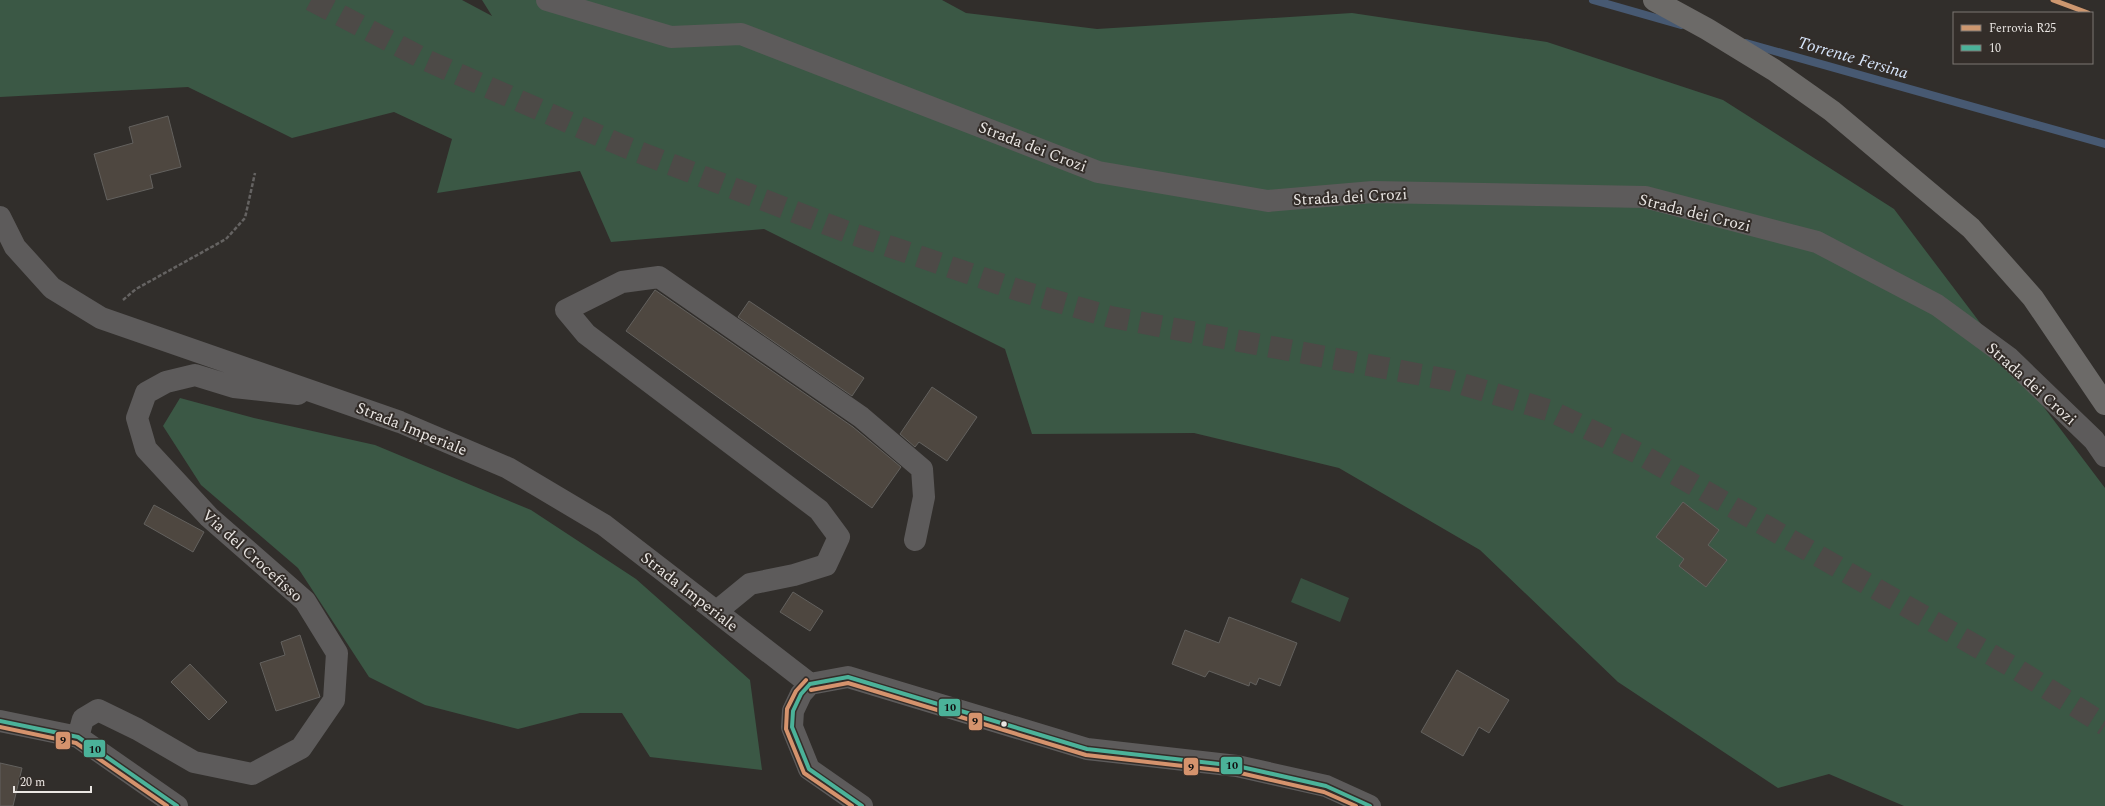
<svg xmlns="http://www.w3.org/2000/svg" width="2105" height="806" viewBox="0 0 2105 806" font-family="Spectral,serif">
  <rect width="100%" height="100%" fill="#312e2b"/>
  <path fill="#385040" d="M 1301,578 L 1349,598 L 1340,622 L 1291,602 Z"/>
  <path fill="#3b5845" d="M 0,0 L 462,0 L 492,16 L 482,0 L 942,0 L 966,13 L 1097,29 L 1352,13 L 1547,42 L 1723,100 L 1894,209 L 2105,488 L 2105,806 L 1904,806 L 1829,774 L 1778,788 L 1618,682 L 1480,550 L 1339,468 L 1194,433 L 1032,434 L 1005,349 L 764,229 L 611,242 L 580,171 L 437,193 L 452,139 L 394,112 L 292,138 L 188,87 L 0,97 Z
    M 180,398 L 254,418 L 375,445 L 531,510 L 636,579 L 750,680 L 762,770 L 650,757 L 622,713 L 580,713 L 518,729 L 425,705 L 369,677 L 298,568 L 201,485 L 163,426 Z"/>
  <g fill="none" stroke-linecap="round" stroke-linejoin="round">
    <path stroke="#475972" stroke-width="8" d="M 1593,0 L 1681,25
      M 1746,43 L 2105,144"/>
  </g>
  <path fill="#4e4740" stroke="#63615e" d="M 168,116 L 181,167 L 150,175 L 153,188 L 107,200 L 94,154 L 133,143 L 129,127 Z
    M 655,290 L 853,427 L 901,467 L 872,508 L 626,331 Z
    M 749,301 L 864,378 L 852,396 L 738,317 Z
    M 932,387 L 977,417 L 947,461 L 919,442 L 915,447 L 900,434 Z
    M 1683,502 L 1719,530 L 1708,545 L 1727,560 L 1706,587 L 1679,566 L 1684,559 L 1656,537 Z
    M 154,505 L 204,532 L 193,552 L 144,524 Z
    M 793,592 L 823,611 L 810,631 L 780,612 Z
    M 1229,617 L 1297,643 L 1280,686 L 1259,678 L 1256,685 L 1250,682 L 1249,686 L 1209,671 L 1205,677 L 1172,664 L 1185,630 L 1219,643 Z
    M 300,635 L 320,697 L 276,711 L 260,663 L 285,655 L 281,642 Z
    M 190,664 L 227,702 L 209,720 L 171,682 Z
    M 1457,670 L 1509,700 L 1489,733 L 1479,727 L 1463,756 L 1421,732 Z
    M 0,763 L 22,768 L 13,806 L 0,806 Z"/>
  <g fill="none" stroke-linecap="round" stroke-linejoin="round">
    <path stroke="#4d4a47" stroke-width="22" stroke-dasharray="22 11" stroke-linecap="butt" d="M 311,0 L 428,61 L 623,146 L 850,233 L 1021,291 L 1111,317 L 1449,380 L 1551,411 L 1640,454 L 2018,670 L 2105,725"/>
    <path stroke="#656362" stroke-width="2.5" stroke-dasharray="4 2" stroke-linecap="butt" d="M 123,300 L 136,289 L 226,239 L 245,218 L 255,173"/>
    <path stroke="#5d5b5b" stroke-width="22" d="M 547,0 L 671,37 L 741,34 L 1098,172 L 1268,201 L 1373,192 L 1645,197 L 1817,242 L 1937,305 L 2008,357 L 2094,440 L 2105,456
      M 0,217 L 15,247 L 52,288 L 101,318 L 400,422 L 508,468 L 604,525 L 810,684
      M 717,611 L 750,584 L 794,575 L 826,565 L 839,537 L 819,510 L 586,334 L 566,310 L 622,282 L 659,277 L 861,417 L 922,469 L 924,497 L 915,540
      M 810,684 L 848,677 L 1087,749 L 1237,766 L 1326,786 L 1370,806
      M 810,684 L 801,694 L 793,711 L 792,727 L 809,769 L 862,806
      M 0,721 L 78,737 L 177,806
      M 78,737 L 83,719 L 98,710 L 137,729 L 194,762 L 252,774 L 301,748 L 334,700 L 337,653 L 305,601 L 209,517 L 146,449 L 137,418 L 146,393 L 166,382 L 195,375 L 234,387 L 298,394"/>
    <path stroke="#6c6a68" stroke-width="22" d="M 1654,0 L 1707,29 L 1774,70 L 1832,111 L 1971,228 L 2033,298 L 2105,404"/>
    <g stroke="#332d29" stroke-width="7">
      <path id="bus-1" d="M 810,684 L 848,677 L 1087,749 L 1237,766 L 1326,786 L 1370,806
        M 810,684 L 801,694 L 793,711 L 792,727 L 809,769 L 862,806
        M 0,721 L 78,737 L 177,806"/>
    </g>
    <g stroke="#332d29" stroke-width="7">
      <path id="bus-2" d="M 806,680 L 796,691 L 787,709 L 786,729 L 804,773 L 852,806
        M 811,690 L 848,683 L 1086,755 L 1236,772 L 1324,792 L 1356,806
        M 0,727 L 76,743 L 167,806"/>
    </g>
    <use href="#bus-1" stroke="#4bb299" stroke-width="4"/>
    <use href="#bus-2" stroke="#d5936d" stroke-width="4"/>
    <g stroke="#332d29" stroke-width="8">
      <path id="rail-1" d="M 2053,0 L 2088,13"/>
    </g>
    <use href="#rail-1" stroke="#cd976f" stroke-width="5"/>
  </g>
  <circle fill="#eae6e3" stroke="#332d29" stroke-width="1.5" cx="1004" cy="724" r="3.5"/>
  <g text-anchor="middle" stroke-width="4" stroke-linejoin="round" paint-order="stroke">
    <g font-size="16" fill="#eae6e3" stroke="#332d29">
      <text transform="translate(1033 146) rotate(21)" y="6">Strada dei Crozi</text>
      <text transform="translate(1350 196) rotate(-3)" y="6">Strada dei Crozi</text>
      <text transform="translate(1695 212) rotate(14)" y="6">Strada dei Crozi</text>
      <text transform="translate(2032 383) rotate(42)" y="6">Strada dei Crozi</text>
      <text transform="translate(412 428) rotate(22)" y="6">Strada Imperiale</text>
      <text transform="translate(253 555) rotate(42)" y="6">Via del Crocefisso</text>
      <text transform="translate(690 591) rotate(38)" y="6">Strada Imperiale</text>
    </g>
    <g font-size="17" font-style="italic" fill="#d6e5fa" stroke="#332d29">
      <text transform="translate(1853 57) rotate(16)" y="6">Torrente Fersina</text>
    </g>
  </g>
  <g stroke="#332d29" stroke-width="1.5">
    <rect x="938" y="698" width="23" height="19" rx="4" fill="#4bb299"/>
    <rect x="968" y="712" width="15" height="19" rx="4" fill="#d5936d"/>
    <rect x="55" y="731" width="16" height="19" rx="4" fill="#d5936d"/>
    <rect x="83" y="739" width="23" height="19" rx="4" fill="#4bb299"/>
    <rect x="1220" y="756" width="23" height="19" rx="4" fill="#4bb299"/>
    <rect x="1183" y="757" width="16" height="19" rx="4" fill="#d5936d"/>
  </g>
  <g font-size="11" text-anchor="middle" font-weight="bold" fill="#111">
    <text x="950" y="711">10</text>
    <text x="975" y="725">9</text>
    <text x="63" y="744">9</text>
    <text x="95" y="753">10</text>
    <text x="1232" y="769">10</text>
    <text x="1191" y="771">9</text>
  </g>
  <rect x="1953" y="12" width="140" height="52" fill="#332d29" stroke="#7c7773"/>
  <rect x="1961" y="25" width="20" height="6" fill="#cd976f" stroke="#7c7773"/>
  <text x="1989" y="32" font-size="12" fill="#eae6e3">Ferrovia R25</text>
  <rect x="1961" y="45" width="20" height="6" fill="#4bb299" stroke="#7c7773"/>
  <text x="1989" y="52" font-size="12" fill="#eae6e3">10</text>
  <path d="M14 786v6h77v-6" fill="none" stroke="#eae6e3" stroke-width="2"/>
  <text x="20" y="786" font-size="12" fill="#eae6e3" stroke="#332d29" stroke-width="3" paint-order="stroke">20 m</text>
</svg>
